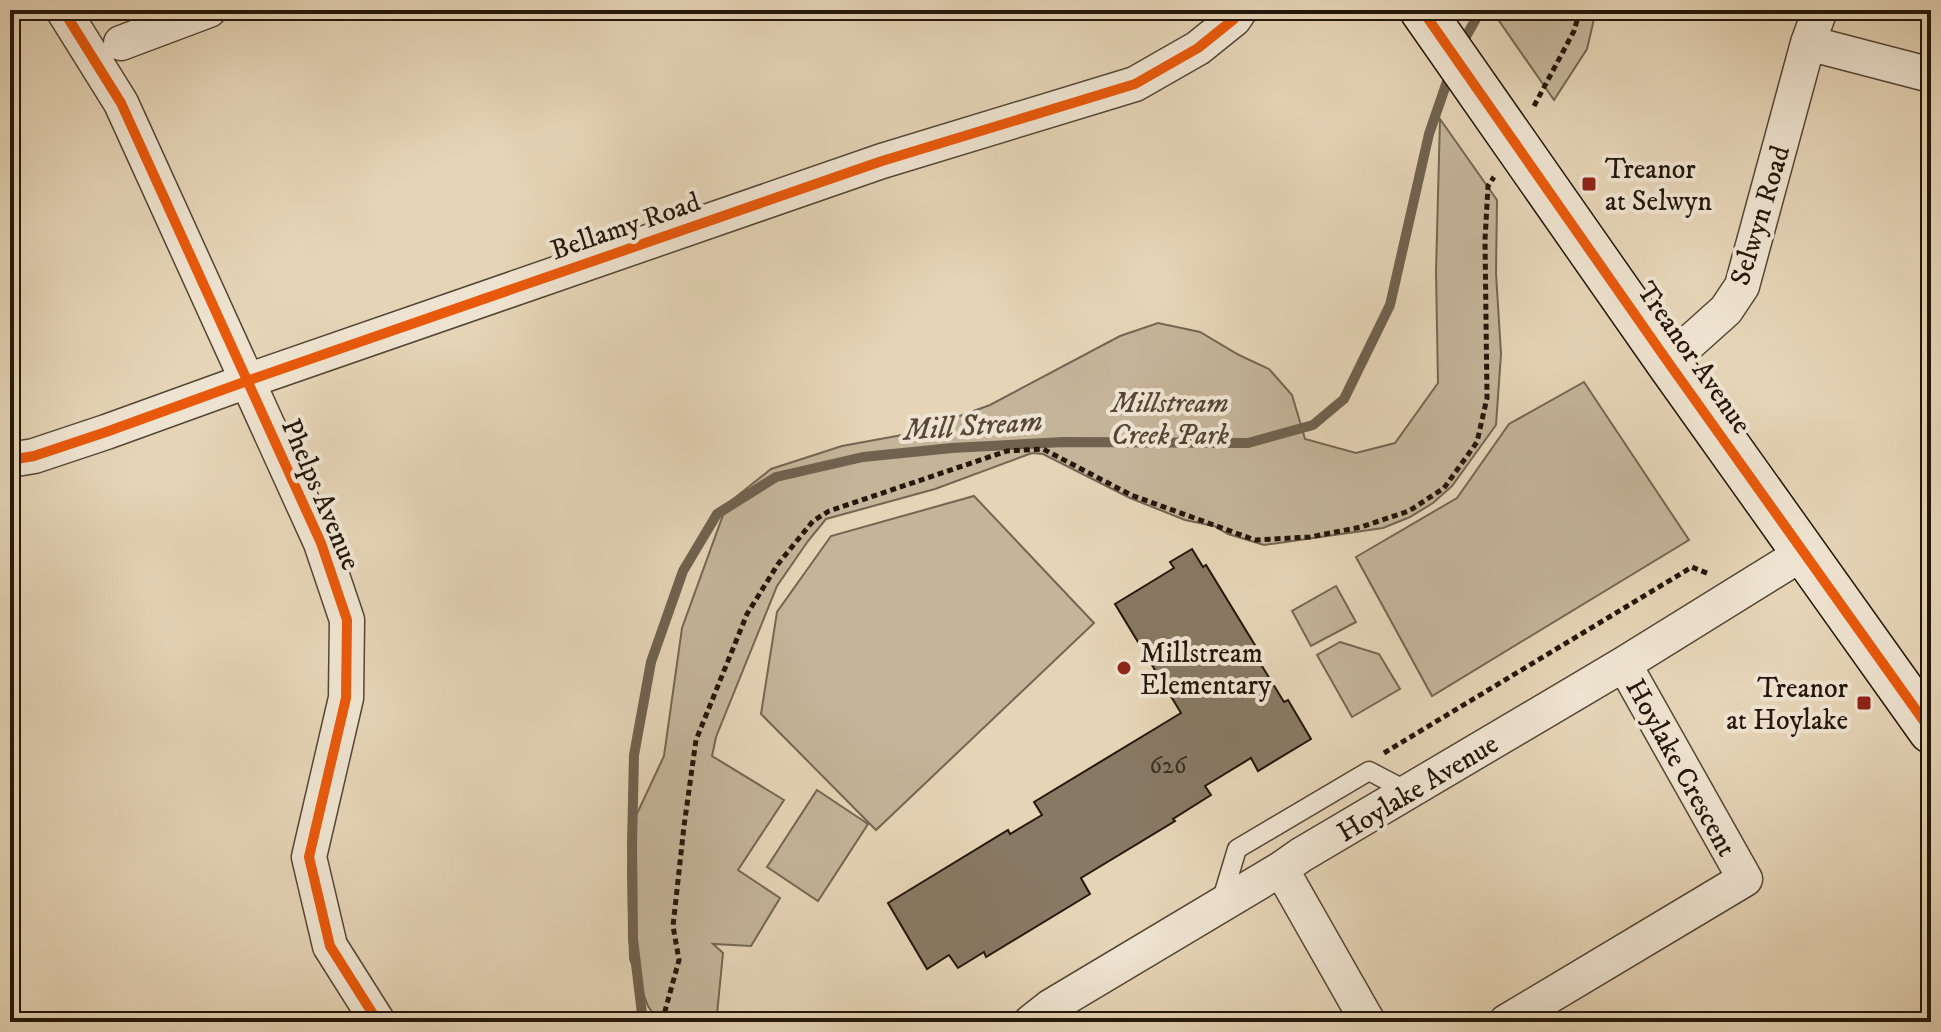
<svg xmlns="http://www.w3.org/2000/svg" width="1941" height="1032" viewBox="0 0 1941 1032" font-family="'IM FELL DW Pica',serif">
  <rect width="100%" height="100%" fill="#e5d4b6"/>
  <filter id="stains"><feTurbulence type="fractalNoise" baseFrequency=".0025" numOctaves="4"/><feColorMatrix values="0 0 0 0 .2 0 0 0 0 .09 0 0 0 0 .02 0 0 0 .5 -.17"/></filter>
  <radialGradient id="worn" r=".72"><stop offset=".6" stop-color="#630" stop-opacity="0"/><stop offset="1" stop-color="#630" stop-opacity=".3"/></radialGradient>
  <path fill="#c4b499" stroke="#746652" stroke-width="2" d="M 1496,10 L 1596,10 L 1587,49 L 1554,100 L 1495,15 Z
    M 1440,119 L 1497,200 L 1496,273 L 1501,354 L 1496,425 L 1452,486 L 1433,503 L 1410,517 L 1383,528 L 1264,545 L 1228,534 L 1214,526 L 1185,520 L 1130,498 L 1043,454 L 1032,453 L 935,489 L 826,519 L 808,541 L 777,586 L 716,737 L 712,756 L 784,800 L 738,870 L 780,898 L 751,946 L 713,944 L 723,953 L 717,1014 L 694,1022 L 659,1022 L 648,1006 L 630,959 L 628,868 L 634,820 L 664,756 L 682,628 L 727,504 L 771,469 L 842,446 L 913,433 L 990,405 L 1120,336 L 1158,323 L 1200,332 L 1239,355 L 1269,369 L 1292,395 L 1305,439 L 1356,453 L 1395,443 L 1438,383 L 1436,272 Z
    M 1584,382 L 1689,540 L 1432,696 L 1356,557 L 1457,498 L 1509,424 Z
    M 974,496 L 1094,623 L 876,830 L 761,714 L 777,612 L 831,536 Z
    M 1336,586 L 1356,622 L 1311,646 L 1292,611 Z
    M 1340,642 L 1379,654 L 1400,689 L 1352,717 L 1317,655 Z
    M 817,790 L 868,824 L 818,901 L 767,867 Z"/>
  <g fill="none" stroke-linecap="round" stroke-linejoin="round">
    <path stroke="#70624f" stroke-width="10" d="M 1460,47 L 1481,10
      M 643,1022 L 633,939 L 632,845 L 634,755 L 651,662 L 683,571 L 717,514 L 776,477 L 863,457 L 952,448 L 1064,442 L 1248,443 L 1313,425 L 1344,399 L 1390,305 L 1429,134 L 1450,73"/>
  </g>
  <path fill="#887964" stroke="#24170b" stroke-width="2" d="M 1192,549 L 1203,567 L 1206,565 L 1261,655 L 1257,658 L 1284,702 L 1288,700 L 1311,739 L 1258,771 L 1251,758 L 1205,786 L 1211,795 L 1173,819 L 1175,821 L 1081,878 L 1090,894 L 986,957 L 984,952 L 958,968 L 949,955 L 927,969 L 888,903 L 1008,830 L 1010,834 L 1042,815 L 1034,802 L 1181,713 L 1115,604 L 1174,568 L 1170,562 Z"/>
  <g fill="none" stroke-linecap="round" stroke-linejoin="round">
    <g stroke="#544636" stroke-width="21">
      <path id="lane" d="M 1221,902 L 1237,849 L 1369,771 L 1409,792"/>
    </g>
    <g stroke="#544636" stroke-width="37">
      <path id="street" d="M 63,10 L 121,103 L 321,543 L 347,620 L 346,698 L 309,857 L 330,946 L 378,1022
        M 121,43 L 209,10
        M 1808,43 L 1931,75
        M 1668,362 L 1726,310 L 1742,286 L 1808,43 L 1820,10
        M 10,460 L 34,456 L 106,432 L 247,381 L 882,161 L 1135,84 L 1198,48 L 1234,19 L 1240,10
        M 1281,869 L 1368,1022
        M 1031,1022 L 1050,1007 L 1281,869 L 1301,855 L 1624,664 L 1803,553
        M 1506,1022 L 1745,879 L 1624,664"/>
    </g>
    <g stroke="#24170b" stroke-width="47">
      <path id="secondary" d="M 1422,10 L 1668,362 L 1931,731"/>
    </g>
    <path stroke="#24170b" stroke-width="5" stroke-dasharray="6 4" stroke-linecap="butt" d="M 1534,106 L 1574,31 L 1580,10
      M 1384,753 L 1692,567 L 1709,574
      M 662,1022 L 679,960 L 673,926 L 684,826 L 696,740 L 747,614 L 778,564 L 813,521 L 829,511 L 1007,451 L 1043,449 L 1131,495 L 1255,540 L 1310,537 L 1361,527 L 1409,511 L 1444,488 L 1477,442 L 1487,398 L 1485,240 L 1488,186 L 1494,177"/>
    <use href="#lane" stroke="#eee3d0" stroke-width="18"/>
    <use href="#street" stroke="#eee3d0" stroke-width="34"/>
    <use href="#secondary" stroke="#eee3d0" stroke-width="44"/>
    <g stroke="#eee3d0" stroke-width="15">
      <path id="cycleway" d="M 63,10 L 121,103 L 321,543 L 347,620 L 346,698 L 309,857 L 330,946 L 378,1022
        M 1422,10 L 1668,362 L 1931,731
        M 10,460 L 34,456 L 106,432 L 247,381 L 882,161 L 1135,84 L 1198,48 L 1234,19 L 1240,10"/>
    </g>
    <use href="#cycleway" stroke="#e8590c" stroke-width="10"/>
  </g>
  <g fill="#8f2418" stroke="#eee3d0" stroke-width="3">
    <rect x="1581" y="176" width="16" height="16" rx="4"/>
    <circle cx="1124" cy="668" r="8"/>
    <rect x="1856" y="695" width="16" height="16" rx="4"/>
  </g>
  <g text-anchor="middle" stroke-width="8" stroke-linejoin="round" paint-order="stroke">
    <g font-size="24" fill="#3d3021">
      <text x="1168" y="773">626</text>
    </g>
    <g font-size="28" fill="#24170b" stroke="#eee3d0" text-anchor="start">
      <text x="1605" y="178">Treanor<tspan x="1605" dy="32">at Selwyn</tspan></text>
      <text x="1140" y="662">Millstream<tspan x="1140" dy="32">Elementary</tspan></text>
      <text x="1848" y="697" text-anchor="end">Treanor<tspan x="1848" dy="32">at Hoylake</tspan></text>
    </g>
    <g font-size="28" fill="#24170b" stroke="#eee3d0">
      <text transform="translate(1759 215) rotate(-73)" y="10">Selwyn Road</text>
      <text transform="translate(625 225) rotate(-19)" y="10">Bellamy Road</text>
      <text transform="translate(1695 357) rotate(55)" y="10">Treanor Avenue</text>
      <text transform="translate(322 494) rotate(67)" y="10">Phelps Avenue</text>
      <text transform="translate(1682 767) rotate(61)" y="10">Hoylake Crescent</text>
      <text transform="translate(1417 787) rotate(-31)" y="10">Hoylake Avenue</text>
    </g>
    <g font-size="28" font-style="italic" fill="#544636" stroke="#eee3d0">
      <text x="1170" y="412">Millstream<tspan x="1170" dy="32">Creek Park</tspan></text>
    </g>
    <g font-size="30" font-style="italic" fill="#574938" stroke="#eee3d0">
      <text transform="translate(973 425) rotate(-4)" y="10">Mill Stream</text>
    </g>
  </g>
  <rect width="1941" height="1032" fill="none" stroke="#e5d4b6" stroke-width="40"/>
  <rect x="12" y="12" width="1917" height="1008" fill="none" stroke="#24170b" stroke-width="4"/>
  <rect x="20" y="20" width="1901" height="992" fill="none" stroke="#24170b" stroke-width="2"/>
  <rect width="100%" height="100%" filter="url(#stains)"/>
  <rect width="100%" height="100%" fill="url(#worn)"/>
</svg>
